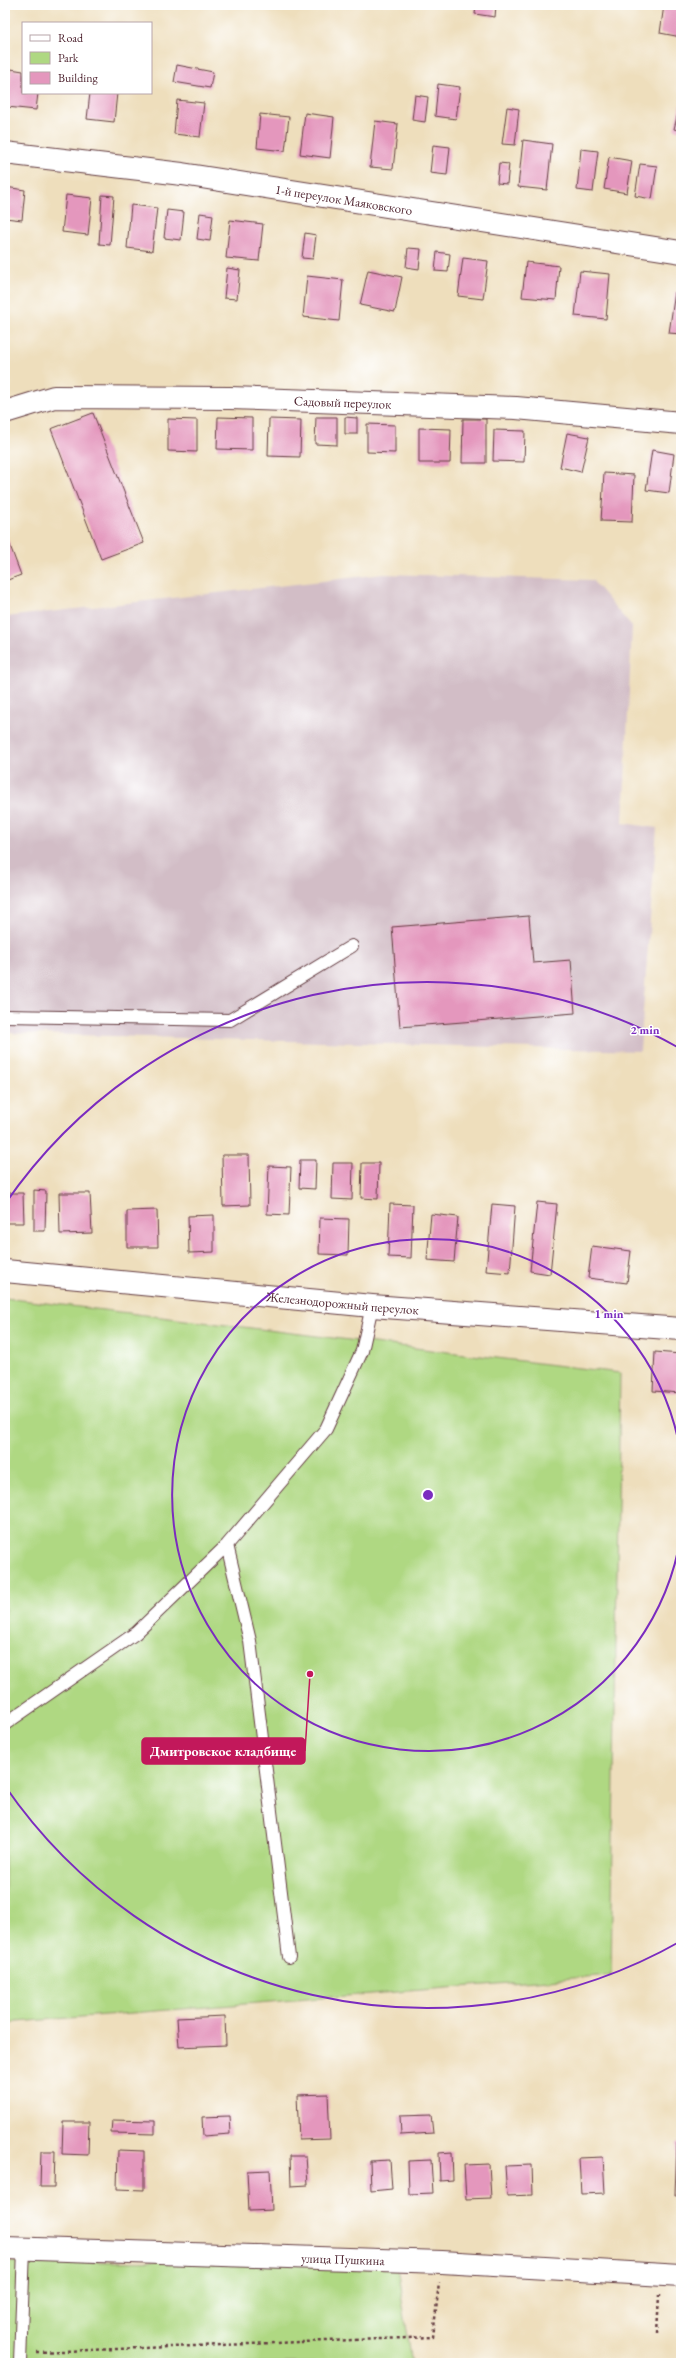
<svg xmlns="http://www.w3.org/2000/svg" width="686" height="2368" viewBox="0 0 686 2368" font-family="'EB Garamond',serif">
  <rect width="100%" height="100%" fill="#fff"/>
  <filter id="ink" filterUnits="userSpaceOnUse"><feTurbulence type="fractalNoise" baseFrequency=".025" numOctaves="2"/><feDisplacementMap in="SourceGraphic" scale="8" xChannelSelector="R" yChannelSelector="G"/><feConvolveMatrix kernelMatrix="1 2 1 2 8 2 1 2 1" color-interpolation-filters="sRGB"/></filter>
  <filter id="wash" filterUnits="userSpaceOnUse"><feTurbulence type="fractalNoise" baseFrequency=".012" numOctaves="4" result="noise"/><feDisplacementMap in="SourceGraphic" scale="16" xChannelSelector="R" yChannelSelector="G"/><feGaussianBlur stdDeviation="0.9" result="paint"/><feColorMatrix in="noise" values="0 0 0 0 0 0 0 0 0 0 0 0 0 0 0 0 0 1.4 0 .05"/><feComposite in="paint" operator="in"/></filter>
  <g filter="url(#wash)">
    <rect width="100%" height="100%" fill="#eedebc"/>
    <path fill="#d2bdc6" d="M 384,574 L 592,580 L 632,627 L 623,823 L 657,828 L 640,1051 L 5,1033 L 5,617 Z"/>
    <path fill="#afd882" stroke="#7c7c56" d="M 5,1298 L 620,1373 L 611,1975 L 5,2023 Z
      M 396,2261 L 412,2363 L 5,2363 L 5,2262 Z"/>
    <g id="blocks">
      <path fill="#e497bd" d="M 476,5 L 496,5 L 495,17 L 475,14 Z
        M 664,5 L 681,5 L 681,37 L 660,33 Z
        M 177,65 L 213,72 L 210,88 L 174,82 Z
        M 11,69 L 23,71 L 23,93 L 38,93 L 36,110 L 7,107 Z
        M 438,84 L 460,87 L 456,119 L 435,116 Z
        M 90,93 L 117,93 L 114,122 L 87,119 Z
        M 415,95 L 428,97 L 425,122 L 412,120 Z
        M 177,100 L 204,103 L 200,137 L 174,134 Z
        M 680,105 L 681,105 L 681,131 L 674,129 Z
        M 507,107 L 519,109 L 515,145 L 502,144 Z
        M 305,113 L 334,117 L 330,158 L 300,154 Z
        M 260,114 L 289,117 L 285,151 L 257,148 Z
        M 375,121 L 398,124 L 393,169 L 370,167 Z
        M 523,140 L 552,144 L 547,190 L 518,187 Z
        M 433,145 L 450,147 L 447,175 L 430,173 Z
        M 581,149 L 598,151 L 593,192 L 577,190 Z
        M 609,157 L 632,161 L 627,193 L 604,189 Z
        M 499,163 L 509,164 L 507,184 L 497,183 Z
        M 640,164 L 657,166 L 652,199 L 635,196 Z
        M 5,187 L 25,190 L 22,220 L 5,218 Z
        M 66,195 L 92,198 L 88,235 L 62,232 Z
        M 102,195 L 114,196 L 110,245 L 99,244 Z
        M 131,205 L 157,208 L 152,251 L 127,248 Z
        M 167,210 L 184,212 L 181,240 L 164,238 Z
        M 200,213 L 213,215 L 210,241 L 197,239 Z
        M 230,220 L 263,224 L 259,261 L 226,258 Z
        M 305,233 L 316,235 L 313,259 L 302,258 Z
        M 408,248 L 421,249 L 419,269 L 406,267 Z
        M 437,252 L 450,254 L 448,272 L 435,271 Z
        M 463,258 L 488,261 L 483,299 L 458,296 Z
        M 526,262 L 559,266 L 556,300 L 522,297 Z
        M 227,268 L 240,270 L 237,299 L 224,298 Z
        M 368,270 L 402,277 L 395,312 L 360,305 Z
        M 580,271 L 610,274 L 606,319 L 575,316 Z
        M 307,276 L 343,280 L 339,321 L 303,317 Z
        M 675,292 L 681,293 L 681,334 L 669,333 Z
        M 93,413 L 144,543 L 101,559 L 51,429 Z
        M 218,417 L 252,418 L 252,450 L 217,449 Z
        M 316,417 L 337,417 L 337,445 L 315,444 Z
        M 345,417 L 357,418 L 357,434 L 345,434 Z
        M 168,419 L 197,420 L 197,452 L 168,451 Z
        M 269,419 L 301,420 L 300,457 L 268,456 Z
        M 463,419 L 486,419 L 486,463 L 462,463 Z
        M 367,424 L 395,425 L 395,453 L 367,452 Z
        M 419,428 L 451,429 L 450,463 L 419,463 Z
        M 494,430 L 525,431 L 524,462 L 493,461 Z
        M 567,433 L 589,437 L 581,472 L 560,467 Z
        M 652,450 L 674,454 L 669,493 L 646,490 Z
        M 604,473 L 634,475 L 632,522 L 601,521 Z
        M 5,532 L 21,575 L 5,581 Z
        M 529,916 L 533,963 L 571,960 L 575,1013 L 400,1027 L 392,927 Z
        M 222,1155 L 249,1155 L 250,1205 L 223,1206 Z
        M 300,1160 L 316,1160 L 315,1189 L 299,1188 Z
        M 333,1163 L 353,1163 L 352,1200 L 332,1199 Z
        M 362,1163 L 379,1163 L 378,1199 L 361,1198 Z
        M 269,1166 L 291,1167 L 289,1215 L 267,1214 Z
        M 34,1190 L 46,1191 L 45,1231 L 34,1231 Z
        M 5,1193 L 23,1193 L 24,1223 L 5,1223 Z
        M 59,1193 L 90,1193 L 92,1233 L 60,1234 Z
        M 537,1202 L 557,1204 L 550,1274 L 530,1271 Z
        M 390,1204 L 413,1205 L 411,1258 L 388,1257 Z
        M 492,1204 L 515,1206 L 510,1273 L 486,1271 Z
        M 157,1210 L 158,1247 L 127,1247 L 127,1211 Z
        M 431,1214 L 458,1217 L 454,1262 L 427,1260 Z
        M 214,1215 L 214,1252 L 189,1253 L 188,1216 Z
        M 320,1218 L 349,1219 L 348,1255 L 319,1254 Z
        M 592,1246 L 631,1251 L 627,1283 L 588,1278 Z
        M 655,1352 L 681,1354 L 681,1393 L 653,1391 Z
        M 225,2016 L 226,2045 L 179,2047 L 177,2018 Z
        M 328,2094 L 330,2139 L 299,2140 L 297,2095 Z
        M 431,2115 L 433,2133 L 401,2135 L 400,2116 Z
        M 229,2116 L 230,2134 L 203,2136 L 202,2117 Z
        M 112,2120 L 155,2121 L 155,2134 L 111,2133 Z
        M 63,2122 L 89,2122 L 88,2155 L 62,2154 Z
        M 677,2143 L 681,2143 L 681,2195 L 675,2195 Z
        M 118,2150 L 144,2151 L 144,2190 L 117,2189 Z
        M 41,2151 L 55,2151 L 54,2187 L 40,2187 Z
        M 452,2152 L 453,2180 L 440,2181 L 439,2153 Z
        M 290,2156 L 306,2156 L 308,2185 L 291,2186 Z
        M 603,2157 L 605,2193 L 581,2194 L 579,2158 Z
        M 5,2160 L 8,2160 L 7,2186 L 5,2186 Z
        M 390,2160 L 392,2189 L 371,2191 L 370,2161 Z
        M 431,2160 L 433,2193 L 409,2194 L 408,2161 Z
        M 489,2164 L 491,2198 L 466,2199 L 464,2165 Z
        M 532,2165 L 533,2195 L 507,2196 L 505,2166 Z
        M 270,2170 L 272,2210 L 249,2211 L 247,2171 Z"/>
    </g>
  </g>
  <g filter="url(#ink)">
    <use href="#blocks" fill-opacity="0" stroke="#633c41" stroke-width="1"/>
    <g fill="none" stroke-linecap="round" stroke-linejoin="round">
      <g stroke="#633c41" stroke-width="14">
        <path id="lane" d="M 5,1016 L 230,1020 L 352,946
          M 227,1545 L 250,1641 L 289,1957
          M 5,1724 L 136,1633 L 227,1545 L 326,1429 L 362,1351 L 372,1306
          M 20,2363 L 24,2248"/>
      </g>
      <g stroke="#633c41" stroke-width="24">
        <g id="street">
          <path id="s1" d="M 5,153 L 182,174 L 681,252"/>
          <path id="s2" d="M 5,412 L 54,397 L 230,398 L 516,408 L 681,423"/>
          <path id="s3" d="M 5,1271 L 372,1306 L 681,1329"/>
        </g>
      </g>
      <g stroke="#633c41" stroke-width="24">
        <g id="secondary">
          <path id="s4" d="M 5,2248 L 442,2262 L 681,2276"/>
        </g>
      </g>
      <path stroke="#633c41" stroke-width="2.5" stroke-dasharray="3 3" stroke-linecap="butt" d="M 657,2333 L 659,2295
        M 37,2352 L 433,2337 L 439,2283"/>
      <use href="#lane" stroke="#fff" stroke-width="12"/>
      <use href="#street" stroke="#fff" stroke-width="22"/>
      <use href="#secondary" stroke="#fff" stroke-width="22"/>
    </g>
  </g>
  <g fill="none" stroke="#7b2cbf" stroke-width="2">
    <path d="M681 1535A256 256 0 1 1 681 1455"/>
    <path d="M681 1941A513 513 0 0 1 5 1786M5 1204A513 513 0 0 1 681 1049"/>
  </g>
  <g text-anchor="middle" stroke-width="3" stroke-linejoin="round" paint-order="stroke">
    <g font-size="13" fill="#4a1f2b" stroke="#fff">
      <text dy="5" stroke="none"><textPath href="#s1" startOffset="342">1-й переулок Маяковского</textPath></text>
      <text dy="5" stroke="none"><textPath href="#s2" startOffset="340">Садовый переулок</textPath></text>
      <text dy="5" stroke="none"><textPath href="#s3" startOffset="339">Железнодорожный переулок</textPath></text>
      <text dy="5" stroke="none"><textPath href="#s4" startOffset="338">улица Пушкина</textPath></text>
    </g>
  </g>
  <circle cx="428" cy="1495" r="6" fill="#7b2cbf" stroke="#fff" stroke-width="2"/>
  <g font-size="12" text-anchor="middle" font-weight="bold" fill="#7b2cbf" stroke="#fff" stroke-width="3" stroke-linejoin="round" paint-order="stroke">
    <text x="645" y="1034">2 min</text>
    <text x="609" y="1318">1 min</text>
  </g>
  <path fill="none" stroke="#c2185b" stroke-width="1.5" d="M310 1674L305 1751"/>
  <circle fill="#c2185b" stroke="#fff" stroke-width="1.5" cx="310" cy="1674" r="4"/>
  <rect fill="#c2185b" stroke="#c2185b" stroke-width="1.5" x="142" y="1738" width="163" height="26" rx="4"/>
  <g font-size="14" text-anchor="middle" font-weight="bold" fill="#fff">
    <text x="223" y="1756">Дмитровское кладбище</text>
  </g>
  <rect width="686" height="2368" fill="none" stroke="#fff" stroke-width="20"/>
  <rect x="22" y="22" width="130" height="72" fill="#ffffff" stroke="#b7a5aa"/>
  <rect x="30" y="35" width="20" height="6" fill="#ffffff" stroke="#b7a5aa"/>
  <text x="58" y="42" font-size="12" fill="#4a1f2b">Road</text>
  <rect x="30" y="52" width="20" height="12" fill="#afd882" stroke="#b7a5aa"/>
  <text x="58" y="62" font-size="12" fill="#4a1f2b">Park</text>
  <rect x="30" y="72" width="20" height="12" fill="#e497bd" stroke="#b7a5aa"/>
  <text x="58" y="82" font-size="12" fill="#4a1f2b">Building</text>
</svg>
